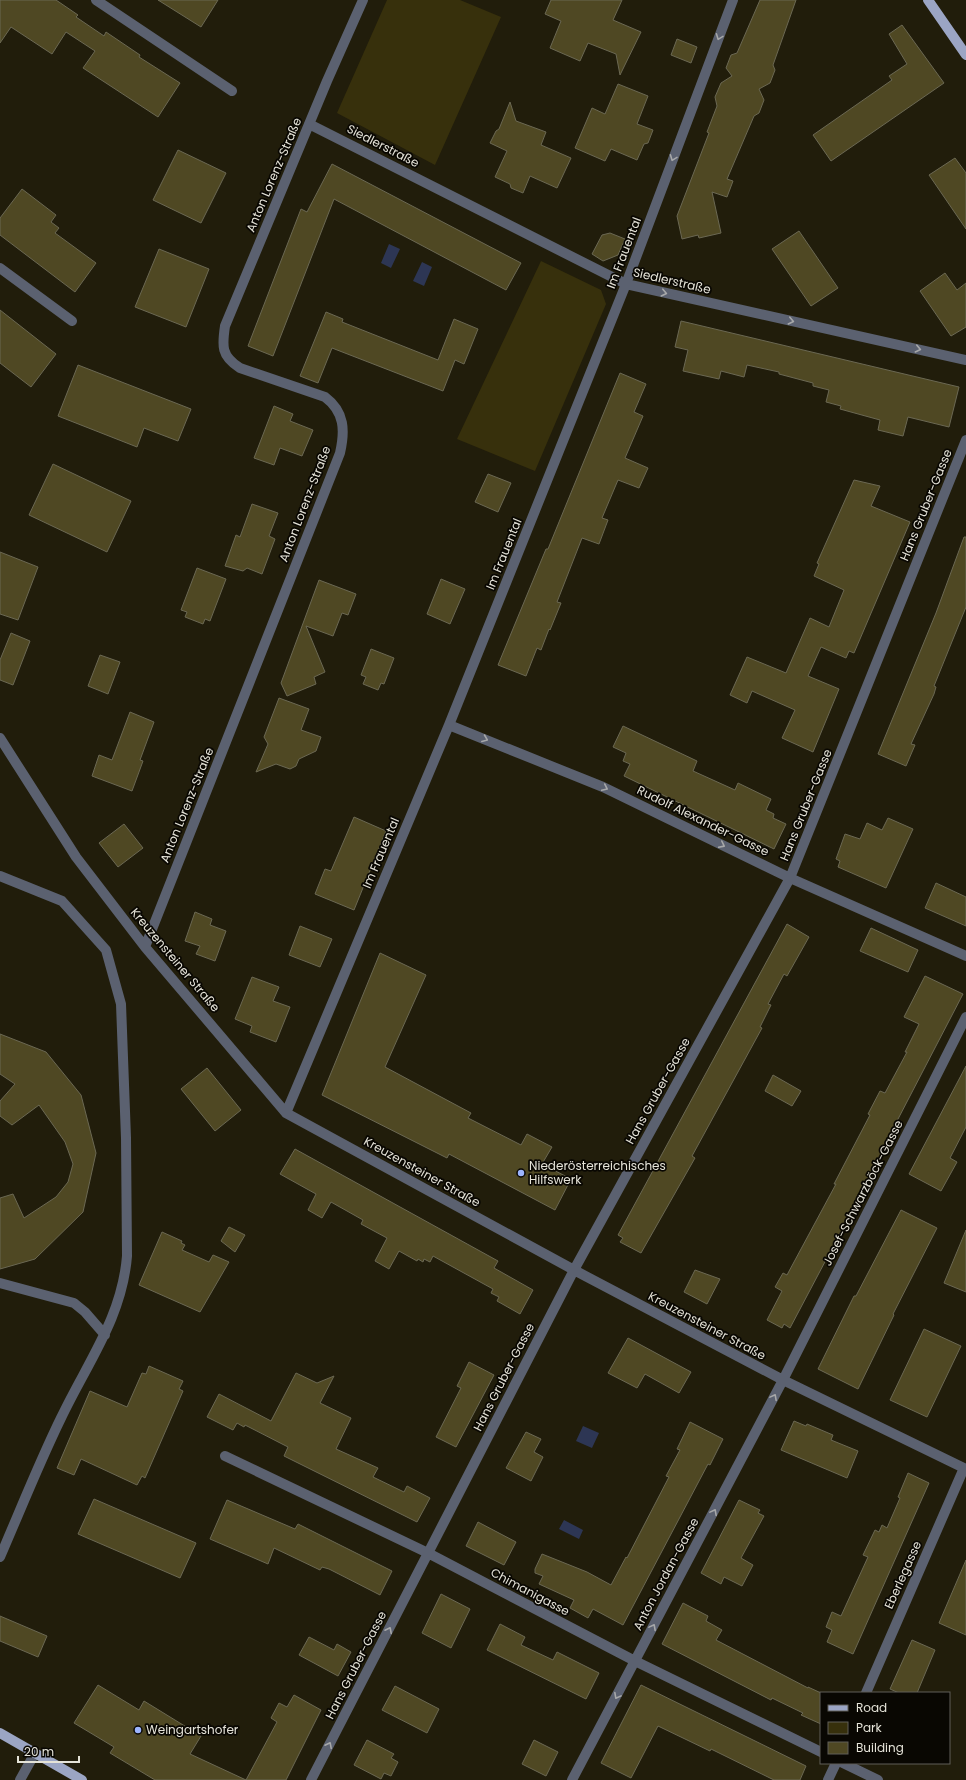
<svg xmlns="http://www.w3.org/2000/svg" width="966" height="1780" viewBox="0 0 966 1780" font-family="Poppins,sans-serif">
  <rect width="100%" height="100%" fill="#211d0b"/>
  <path fill="#37300c" d="M 387,0 L 460,0 L 501,17 L 435,165 L 337,113 Z
    M 541,261 L 601,290 L 606,304 L 535,471 L 457,439 Z"/>
  <path fill="#2d3654" d="M 389,244 L 400,249 L 391,268 L 381,263 Z
    M 422,262 L 432,267 L 424,286 L 413,281 Z
    M 583,1426 L 599,1433 L 592,1448 L 576,1441 Z
    M 564,1520 L 583,1530 L 579,1539 L 559,1529 Z"/>
  <path fill="#4f4823" stroke="#6b6853" d="M 0,0 L 56,0 L 78,15 L 76,17 L 104,36 L 106,32 L 140,55 L 139,57 L 180,83 L 158,117 L 83,68 L 95,51 L 66,32 L 52,54 L 11,27 L 0,43 Z
    M 158,0 L 218,0 L 201,27 Z
    M 551,0 L 622,0 L 613,20 L 641,32 L 620,75 L 616,54 L 588,43 L 580,61 L 550,48 L 561,21 L 545,14 Z
    M 760,0 L 796,0 L 773,65 L 775,70 L 770,83 L 759,89 L 764,100 L 759,113 L 754,116 L 727,179 L 733,181 L 727,197 L 712,192 L 721,233 L 699,238 L 698,235 L 682,239 L 677,216 L 709,133 L 707,132 L 717,106 L 715,97 L 721,83 L 732,76 L 726,68 L 731,55 L 737,53 Z
    M 902,25 L 944,83 L 831,161 L 813,135 L 892,80 L 889,76 L 907,64 L 889,34 Z
    M 677,39 L 697,47 L 691,63 L 671,55 Z
    M 618,84 L 648,96 L 637,124 L 653,130 L 648,143 L 644,144 L 637,160 L 611,149 L 605,161 L 575,148 L 592,108 L 605,114 Z
    M 510,102 L 516,121 L 546,132 L 541,145 L 571,158 L 557,188 L 530,176 L 523,193 L 511,188 L 510,184 L 495,177 L 507,151 L 490,143 L 496,131 L 499,129 Z
    M 178,150 L 226,173 L 201,223 L 153,200 Z
    M 955,158 L 966,173 L 966,229 L 929,175 Z
    M 332,164 L 521,263 L 506,290 L 334,199 L 273,356 L 248,346 L 301,209 L 307,212 Z
    M 22,189 L 56,215 L 51,222 L 59,228 L 55,233 L 96,263 L 75,292 L 0,235 L 0,218 Z
    M 799,231 L 838,288 L 811,306 L 772,249 Z
    M 610,233 L 625,239 L 618,255 L 603,261 L 592,254 L 602,235 Z
    M 159,249 L 209,269 L 186,327 L 135,307 Z
    M 945,273 L 957,290 L 966,283 L 966,327 L 951,336 L 920,291 Z
    M 0,310 L 56,354 L 31,387 L 0,363 Z
    M 326,312 L 343,319 L 342,322 L 438,360 L 454,319 L 478,329 L 464,364 L 455,360 L 443,391 L 332,348 L 318,383 L 300,376 Z
    M 681,321 L 959,387 L 949,427 L 908,417 L 903,436 L 878,430 L 880,420 L 840,409 L 841,406 L 826,402 L 829,390 L 813,386 L 813,383 L 779,374 L 779,372 L 747,365 L 744,377 L 721,371 L 719,379 L 683,371 L 688,350 L 675,347 Z
    M 78,365 L 191,409 L 178,441 L 144,428 L 137,447 L 58,416 Z
    M 620,373 L 646,384 L 634,412 L 643,416 L 625,458 L 648,468 L 639,488 L 618,480 L 602,518 L 608,520 L 599,544 L 582,538 L 557,602 L 561,603 L 550,630 L 549,629 L 541,650 L 537,648 L 526,676 L 498,665 L 546,549 L 548,549 Z
    M 274,406 L 293,414 L 290,421 L 313,430 L 302,456 L 280,448 L 274,465 L 254,458 Z
    M 53,464 L 131,501 L 107,552 L 29,515 Z
    M 488,474 L 511,483 L 498,512 L 475,502 Z
    M 854,480 L 880,486 L 871,506 L 910,522 L 854,653 L 849,651 L 846,658 L 821,647 L 808,676 L 839,689 L 813,752 L 782,738 L 795,710 L 752,691 L 747,703 L 730,695 L 747,657 L 786,673 L 810,618 L 829,627 L 844,590 L 814,576 L 819,564 L 817,563 Z
    M 252,504 L 278,513 L 269,536 L 275,539 L 262,574 L 247,568 L 243,571 L 225,566 L 236,535 L 240,537 Z
    M 964,537 L 966,537 L 966,607 L 934,686 L 936,687 L 934,694 L 911,744 L 915,745 L 906,766 L 878,754 L 936,613 Z
    M 0,552 L 38,567 L 18,620 L 0,614 Z
    M 197,568 L 226,579 L 210,621 L 205,619 L 203,624 L 185,617 L 187,612 L 181,610 Z
    M 441,579 L 465,589 L 450,624 L 427,614 Z
    M 319,580 L 356,594 L 348,615 L 342,613 L 333,636 L 306,626 L 325,672 L 314,677 L 316,684 L 287,696 L 281,683 Z
    M 11,633 L 30,641 L 13,685 L 0,680 L 0,660 Z
    M 371,649 L 394,658 L 384,684 L 381,683 L 378,690 L 363,684 L 366,677 L 361,675 Z
    M 100,655 L 120,662 L 108,694 L 88,686 Z
    M 279,698 L 309,709 L 301,730 L 321,737 L 316,751 L 299,759 L 296,766 L 290,769 L 276,764 L 256,772 L 268,744 L 264,737 Z
    M 130,712 L 154,722 L 140,760 L 143,761 L 132,791 L 92,776 L 99,755 L 112,760 Z
    M 623,726 L 697,761 L 693,771 L 735,790 L 738,783 L 771,799 L 766,810 L 774,814 L 773,818 L 786,824 L 774,849 L 624,776 L 630,764 L 623,761 L 626,753 L 613,747 Z
    M 354,817 L 386,831 L 354,910 L 315,894 L 325,869 L 331,871 Z
    M 888,818 L 913,829 L 886,888 L 838,867 L 840,861 L 836,859 L 845,834 L 860,839 L 867,823 L 882,830 Z
    M 124,824 L 143,848 L 118,867 L 99,843 Z
    M 936,883 L 966,897 L 966,926 L 925,908 Z
    M 195,912 L 212,919 L 210,925 L 226,931 L 215,961 L 196,954 L 200,946 L 185,941 Z
    M 787,924 L 809,937 L 787,976 L 784,974 L 768,1004 L 771,1005 L 760,1027 L 762,1028 L 692,1156 L 695,1158 L 641,1253 L 620,1242 L 623,1238 L 618,1235 Z
    M 300,926 L 332,939 L 320,967 L 289,955 Z
    M 871,928 L 918,950 L 908,972 L 860,951 Z
    M 380,953 L 426,975 L 385,1067 L 471,1113 L 468,1118 L 521,1145 L 527,1134 L 552,1147 L 542,1164 L 571,1179 L 555,1210 L 449,1154 L 447,1158 L 322,1095 Z
    M 925,976 L 963,994 L 884,1146 L 886,1147 L 874,1169 L 790,1328 L 784,1324 L 782,1328 L 767,1320 L 782,1291 L 775,1287 L 783,1273 L 787,1275 L 836,1184 L 834,1184 L 870,1115 L 868,1114 L 880,1091 L 885,1093 L 907,1052 L 905,1052 L 919,1024 L 904,1017 Z
    M 252,977 L 279,987 L 273,1001 L 290,1007 L 276,1042 L 250,1032 L 252,1026 L 235,1019 Z
    M 0,1034 L 46,1052 L 81,1095 L 96,1153 L 83,1212 L 35,1259 L 0,1269 L 0,1198 L 13,1194 L 24,1218 L 56,1197 L 68,1182 L 73,1164 L 65,1142 L 39,1105 L 12,1125 L 0,1116 L 0,1101 L 15,1084 L 0,1074 Z
    M 966,1066 L 966,1127 L 950,1158 L 957,1162 L 941,1191 L 909,1174 Z
    M 207,1068 L 241,1110 L 215,1131 L 181,1089 Z
    M 773,1075 L 801,1091 L 792,1106 L 765,1091 Z
    M 295,1149 L 498,1261 L 494,1268 L 533,1290 L 520,1314 L 497,1301 L 499,1297 L 491,1293 L 493,1289 L 433,1256 L 430,1262 L 424,1259 L 423,1262 L 418,1259 L 417,1261 L 399,1251 L 389,1269 L 375,1261 L 387,1238 L 361,1224 L 363,1220 L 331,1202 L 322,1218 L 308,1210 L 316,1194 L 280,1174 Z
    M 901,1210 L 937,1228 L 893,1314 L 894,1315 L 858,1389 L 818,1369 L 854,1296 L 856,1296 Z
    M 229,1227 L 245,1235 L 235,1252 L 221,1241 Z
    M 966,1230 L 966,1292 L 944,1283 Z
    M 162,1232 L 182,1241 L 181,1243 L 185,1245 L 182,1250 L 209,1262 L 213,1255 L 229,1262 L 200,1312 L 139,1285 Z
    M 695,1270 L 720,1279 L 707,1304 L 684,1292 Z
    M 924,1329 L 961,1346 L 927,1417 L 890,1400 Z
    M 628,1338 L 691,1372 L 679,1393 L 645,1374 L 637,1388 L 608,1373 Z
    M 469,1362 L 494,1375 L 456,1447 L 436,1437 L 461,1388 L 457,1386 Z
    M 149,1366 L 183,1381 L 179,1389 L 183,1391 L 145,1478 L 142,1476 L 137,1485 L 81,1459 L 74,1475 L 57,1468 L 90,1391 L 127,1407 L 142,1373 L 146,1374 Z
    M 296,1373 L 317,1383 L 334,1376 L 320,1403 L 351,1418 L 336,1449 L 378,1468 L 373,1477 L 404,1492 L 407,1486 L 430,1498 L 417,1522 L 284,1456 L 288,1447 L 245,1425 L 244,1427 L 237,1423 L 233,1430 L 207,1417 L 219,1394 L 271,1421 Z
    M 794,1421 L 806,1426 L 807,1424 L 833,1435 L 831,1440 L 858,1451 L 847,1478 L 781,1450 Z
    M 690,1422 L 723,1439 L 710,1465 L 708,1464 L 623,1625 L 593,1609 L 588,1618 L 570,1608 L 574,1600 L 539,1584 L 543,1576 L 535,1573 L 535,1569 L 542,1554 L 587,1572 L 611,1585 L 626,1557 L 627,1558 L 669,1477 L 666,1476 L 680,1450 L 677,1449 Z
    M 526,1432 L 541,1439 L 534,1452 L 543,1457 L 531,1481 L 506,1468 Z
    M 908,1473 L 929,1483 L 853,1654 L 827,1642 L 832,1630 L 826,1627 L 832,1612 L 841,1616 L 868,1557 L 863,1555 L 875,1530 L 879,1532 L 882,1525 L 887,1528 L 900,1498 L 898,1497 Z
    M 94,1499 L 196,1543 L 180,1578 L 78,1534 Z
    M 227,1500 L 295,1529 L 298,1524 L 392,1571 L 380,1595 L 329,1569 L 322,1567 L 320,1570 L 274,1548 L 268,1564 L 210,1539 Z
    M 739,1500 L 760,1510 L 758,1513 L 764,1516 L 741,1558 L 753,1565 L 742,1586 L 724,1577 L 721,1584 L 701,1573 Z
    M 478,1522 L 516,1542 L 504,1565 L 466,1546 Z
    M 966,1560 L 966,1635 L 939,1623 Z
    M 441,1594 L 470,1609 L 451,1648 L 422,1633 Z
    M 683,1603 L 708,1616 L 706,1621 L 722,1630 L 716,1640 L 808,1688 L 808,1687 L 821,1693 L 821,1724 L 801,1715 L 803,1713 L 772,1698 L 771,1700 L 662,1644 Z
    M 0,1616 L 47,1636 L 38,1657 L 0,1641 Z
    M 500,1624 L 525,1637 L 521,1645 L 553,1660 L 557,1652 L 599,1673 L 586,1699 L 487,1650 Z
    M 309,1637 L 334,1650 L 337,1644 L 351,1652 L 338,1676 L 299,1655 Z
    M 912,1640 L 935,1650 L 917,1693 L 899,1693 L 890,1689 Z
    M 98,1685 L 139,1710 L 144,1701 L 201,1736 L 190,1754 L 246,1780 L 277,1722 L 271,1718 L 279,1703 L 287,1707 L 294,1695 L 321,1710 L 286,1780 L 155,1780 L 110,1753 L 114,1747 L 74,1723 Z
    M 641,1685 L 806,1766 L 800,1780 L 774,1780 L 711,1749 L 710,1751 L 658,1726 L 631,1778 L 601,1763 Z
    M 395,1686 L 439,1709 L 427,1733 L 382,1710 Z
    M 367,1740 L 394,1754 L 391,1758 L 398,1762 L 391,1776 L 384,1773 L 381,1779 L 354,1765 Z
    M 534,1740 L 558,1752 L 546,1776 L 522,1764 Z"/>
  <g fill="none" stroke-linecap="round" stroke-linejoin="round">
    <path stroke="#5b6170" stroke-width="10" d="M 96,0 L 232,91
      M 309,124 L 626,284 L 966,360
      M 0,268 L 72,321
      M 449,725 L 603,787 L 790,878 L 966,956
      M 0,738 L 76,857 L 145,947 L 286,1113 L 574,1270 L 783,1380 L 966,1469
      M 0,876 L 62,901 L 106,950 L 121,1004 L 126,1138 L 127,1256 C 122,1318 87,1363 61,1418 C 39,1463 20,1511 0,1557
      M 145,947 L 340,453 C 345,431 345,412 325,397 L 240,368 C 221,356 222,346 225,326 L 327,81 L 363,0
      M 286,1113 L 449,725 L 626,284 L 733,0
      M 0,1283 L 74,1303 L 85,1312 L 105,1335
      M 225,1456 L 428,1553 L 635,1661 L 821,1752
      M 866,1693 L 964,1468
      M 843,1763 L 878,1780
      M 20,1780 L 35,1753
      M 311,1780 L 574,1270 L 790,878 L 966,440
      M 572,1780 L 783,1380 L 966,1017
      M 828,1780 L 836,1763"/>
    <path stroke="#9ba5c4" stroke-width="10" d="M 928,0 L 966,55
      M 0,1733 L 82,1780"/>
  </g>
  <defs><path id="oneway-chevron" d="M-2-3.5L2.5 0L-2 3.5" fill="none" stroke-width="1.6" stroke-linecap="round" stroke-linejoin="round"/></defs>
  <g stroke="#a7a8a9">
    <use href="#oneway-chevron" transform="translate(719 37) rotate(111)"/>
    <use href="#oneway-chevron" transform="translate(673 158) rotate(111)"/>
    <use href="#oneway-chevron" transform="translate(664 293) rotate(13)"/>
    <use href="#oneway-chevron" transform="translate(791 321) rotate(13)"/>
    <use href="#oneway-chevron" transform="translate(918 349) rotate(13)"/>
    <use href="#oneway-chevron" transform="translate(485 739) rotate(22)"/>
    <use href="#oneway-chevron" transform="translate(605 788) rotate(25)"/>
    <use href="#oneway-chevron" transform="translate(722 845) rotate(26)"/>
    <use href="#oneway-chevron" transform="translate(774 1397) rotate(-62)"/>
    <use href="#oneway-chevron" transform="translate(714 1512) rotate(-62)"/>
    <use href="#oneway-chevron" transform="translate(653 1627) rotate(-62)"/>
    <use href="#oneway-chevron" transform="translate(389 1630) rotate(-63)"/>
    <use href="#oneway-chevron" transform="translate(617 1696) rotate(118)"/>
    <use href="#oneway-chevron" transform="translate(329 1745) rotate(-63)"/>
  </g>
  <g fill="#9cb4fd" stroke="#090702" stroke-width="1.5">
    <circle cx="521" cy="1173" r="4"/>
    <circle cx="138" cy="1730" r="4"/>
  </g>
  <g text-anchor="middle" stroke-width="3.5" stroke-linejoin="round" paint-order="stroke">
    <g font-size="12" fill="#e5e3d8" stroke="#090702">
      <text transform="translate(383 146) rotate(27)" y="4">Siedlerstraße</text>
      <text transform="translate(274 175) rotate(-67)" y="4">Anton Lorenz-Straße</text>
      <text transform="translate(624 253) rotate(-69)" y="4">Im Frauental</text>
      <text transform="translate(672 281) rotate(13)" y="4">Siedlerstraße</text>
      <text transform="translate(305 504) rotate(-69)" y="4">Anton Lorenz-Straße</text>
      <text transform="translate(926 505) rotate(-68)" y="4">Hans Gruber-Gasse</text>
      <text transform="translate(504 554) rotate(-68)" y="4">Im Frauental</text>
      <text transform="translate(187 805) rotate(-68)" y="4">Anton Lorenz-Straße</text>
      <text transform="translate(806 805) rotate(-68)" y="4">Hans Gruber-Gasse</text>
      <text transform="translate(703 821) rotate(26)" y="4">Rudolf Alexander-Gasse</text>
      <text transform="translate(381 853) rotate(-67)" y="4">Im Frauental</text>
      <text transform="translate(175 960) rotate(50)" y="4">Kreuzensteiner Straße</text>
      <text transform="translate(658 1091) rotate(-61)" y="4">Hans Gruber-Gasse</text>
      <text transform="translate(422 1172) rotate(29)" y="4">Kreuzensteiner Straße</text>
      <text transform="translate(863 1193) rotate(-63)" y="4">Josef-Schwarzböck-Gasse</text>
      <text transform="translate(707 1326) rotate(28)" y="4">Kreuzensteiner Straße</text>
      <text transform="translate(504 1377) rotate(-63)" y="4">Hans Gruber-Gasse</text>
      <text transform="translate(666 1574) rotate(-62)" y="4">Anton Jordan-Gasse</text>
      <text transform="translate(903 1575) rotate(-66)" y="4">Eberlegasse</text>
      <text transform="translate(530 1592) rotate(28)" y="4">Chimanigasse</text>
      <text transform="translate(356 1665) rotate(-63)" y="4">Hans Gruber-Gasse</text>
    </g>
    <g font-size="12" fill="#e5e3d8" stroke="#090702" text-anchor="start">
      <text x="529" y="1170">Niederösterreichisches<tspan x="529" dy="14">Hilfswerk</tspan></text>
      <text x="146" y="1734">Weingartshofer</text>
    </g>
  </g>
  <rect x="820" y="1692" width="130" height="72" fill="#090702" stroke="#615f58"/>
  <rect x="828" y="1705" width="20" height="6" fill="#9ba5c4" stroke="#615f58"/>
  <text x="856" y="1712" font-size="12" fill="#e5e3d8">Road</text>
  <rect x="828" y="1722" width="20" height="12" fill="#37300c" stroke="#615f58"/>
  <text x="856" y="1732" font-size="12" fill="#e5e3d8">Park</text>
  <rect x="828" y="1742" width="20" height="12" fill="#4f4823" stroke="#615f58"/>
  <text x="856" y="1752" font-size="12" fill="#e5e3d8">Building</text>
  <path d="M18 1756v6h61v-6" fill="none" stroke="#e5e3d8" stroke-width="2"/>
  <text x="24" y="1756" font-size="12" fill="#e5e3d8" stroke="#090702" stroke-width="3" paint-order="stroke">20 m</text>
</svg>
